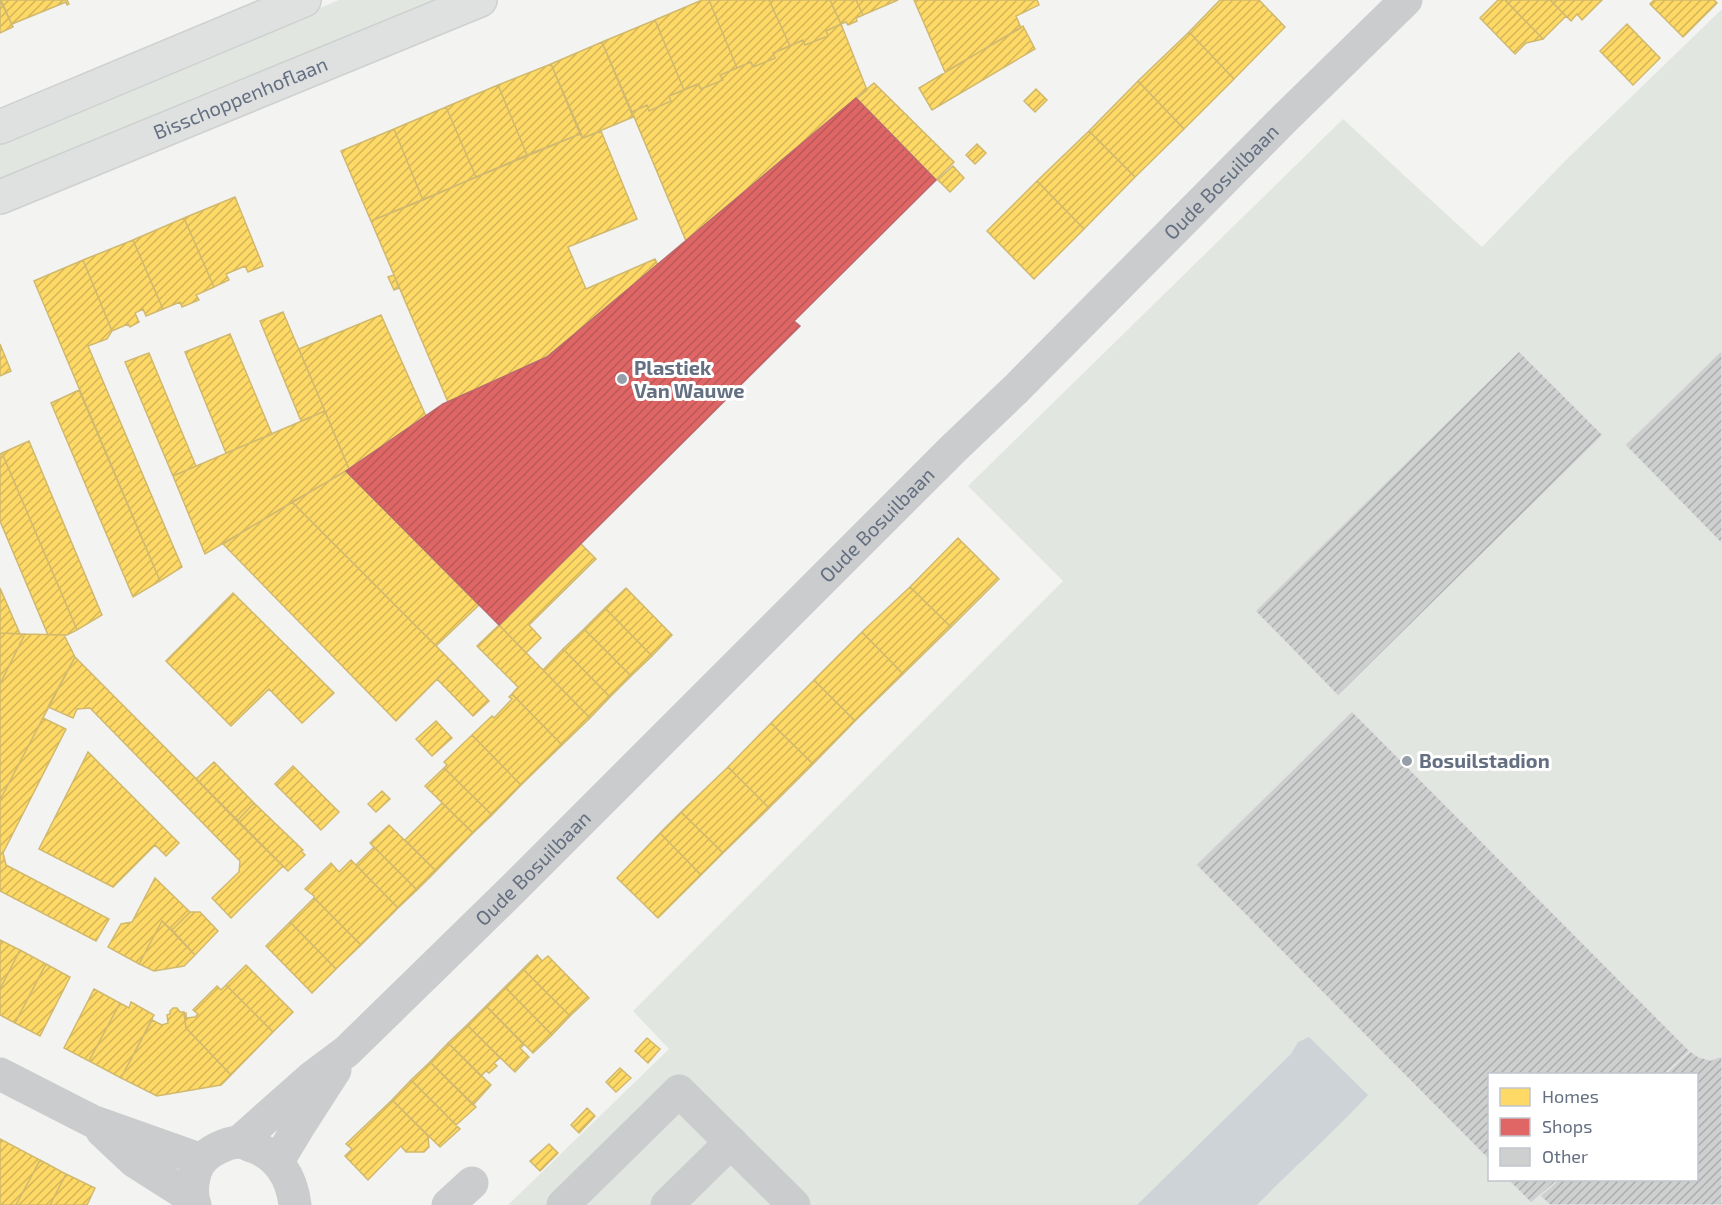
<svg xmlns="http://www.w3.org/2000/svg" width="1722" height="1205" viewBox="0 0 1722 1205" font-family="'Exo 2',sans-serif">
  <defs>
    <pattern id="homes-hatch" width="6" height="6" patternUnits="userSpaceOnUse" patternTransform="scale(1.5)"><rect width="6" height="6" fill="#ffd966"/><path d="M-1 1l2-2M0 6l6-6M5 7l2-2" fill="none" stroke="#d2b459"/></pattern>
    <pattern id="shops-hatch" width="6" height="6" patternUnits="userSpaceOnUse" patternTransform="scale(1.5)"><rect width="6" height="6" fill="#e06666"/><path d="M-1 1l2-2M0 6l6-6M5 7l2-2" fill="none" stroke="#b95859"/></pattern>
    <pattern id="building-hatch" width="6" height="6" patternUnits="userSpaceOnUse" patternTransform="scale(1.5)"><rect width="6" height="6" fill="#cecfcf"/><path d="M-1 1l2-2M0 6l6-6M5 7l2-2" fill="none" stroke="#abacad"/></pattern>
  </defs>
  <rect width="100%" height="100%" fill="#f3f4f2"/>
  <path fill="#e2e6e0" fill-rule="evenodd" d="M 339,0 L 435,0 L 0,183 L 0,143 Z
    M 1722,9 L 1722,1205 L 508,1205 L 669,1049 L 633,1011 L 1063,581 L 968,486 L 1343,119 L 1482,247 L 1565,161 ZM 1490,1074 L 1696,1074 L 1696,1180 L 1490,1180 Z"/>
  <path fill="#cdd3d7" d="M 1309,1037 L 1368,1095 C 1333,1133 1293,1168 1257,1205 L 1137,1205 L 1291,1054 L 1298,1042 Z"/>
  <path fill="url(#homes-hatch)" stroke="#d0b96e" stroke-width="1.5" d="M 0,0 L 13,27 L 0,33 Z
    M 1,0 L 67,0 L 69,4 L 67,5 L 66,2 L 12,24 L 13,27 Z
    M 702,0 L 709,0 L 737,68 L 720,75 L 723,80 L 701,89 L 698,84 L 684,90 L 655,20 Z
    M 709,0 L 769,0 L 790,46 L 773,53 L 775,58 L 753,67 L 751,62 L 737,68 Z
    M 769,0 L 830,0 L 841,24 L 826,31 L 828,36 L 805,45 L 803,40 L 790,46 Z
    M 830,0 L 856,0 L 863,15 L 856,18 L 857,21 L 848,25 L 846,22 L 841,24 Z
    M 856,0 L 898,0 L 863,15 Z
    M 914,0 L 1037,0 L 1039,5 L 1016,16 L 1021,28 L 945,72 Z
    M 1220,0 L 1259,0 L 1285,27 L 1234,79 L 1189,32 Z
    M 1498,0 L 1505,0 L 1543,39 L 1526,43 L 1515,54 L 1480,18 Z
    M 1505,0 L 1550,0 L 1566,16 L 1543,39 Z
    M 1550,0 L 1602,0 L 1582,20 L 1577,14 L 1571,21 Z
    M 1654,0 L 1714,0 L 1717,3 L 1683,37 L 1650,4 Z
    M 655,20 L 684,90 L 669,96 L 671,101 L 649,111 L 647,105 L 632,112 L 602,42 Z
    M 841,24 L 867,90 L 686,241 L 632,112 L 647,105 L 649,111 L 671,101 L 669,96 L 698,84 L 701,89 L 723,80 L 720,75 L 751,62 L 753,67 L 775,58 L 773,53 L 803,40 L 805,45 L 828,36 L 826,31 Z
    M 1627,24 L 1660,58 L 1633,85 L 1600,51 Z
    M 1023,26 L 1035,49 L 932,110 L 919,88 Z
    M 1189,32 L 1234,79 L 1184,129 L 1138,81 Z
    M 602,42 L 633,117 L 583,138 L 551,64 Z
    M 551,64 L 580,134 L 527,155 L 498,85 Z
    M 1138,81 L 1184,129 L 1135,177 L 1089,131 Z
    M 874,83 L 954,162 L 936,180 L 856,98 Z
    M 498,85 L 527,155 L 476,177 L 446,107 Z
    M 1036,89 L 1047,100 L 1035,112 L 1024,101 Z
    M 446,107 L 476,177 L 423,200 L 394,129 Z
    M 394,129 L 423,200 L 371,221 L 341,151 Z
    M 601,131 L 637,219 L 568,247 L 586,289 L 655,259 L 658,265 L 547,357 L 448,402 L 371,221 L 580,134 L 583,138 Z
    M 1089,131 L 1135,177 L 1084,229 L 1037,181 Z
    M 977,144 L 986,153 L 975,164 L 966,155 Z
    M 953,166 L 964,178 L 950,192 L 938,180 Z
    M 1037,181 L 1084,229 L 1034,279 L 987,231 Z
    M 235,197 L 263,266 L 248,272 L 245,266 L 226,274 L 229,280 L 214,287 L 184,218 Z
    M 184,218 L 214,287 L 196,295 L 199,300 L 182,307 L 180,302 L 163,309 L 133,240 Z
    M 133,240 L 163,309 L 146,316 L 143,309 L 135,313 L 139,322 L 130,327 L 128,324 L 112,331 L 83,260 Z
    M 83,260 L 112,331 L 107,339 L 88,346 L 182,567 L 160,581 L 34,281 Z
    M 394,275 L 399,288 L 394,290 L 388,277 Z
    M 283,312 L 325,411 L 301,421 L 260,321 Z
    M 381,315 L 426,416 L 349,469 L 299,349 Z
    M 230,334 L 272,434 L 226,453 L 185,352 Z
    M 0,344 L 11,371 L 0,376 Z
    M 149,353 L 196,466 L 173,476 L 125,362 Z
    M 79,390 L 160,581 L 133,597 L 51,403 Z
    M 325,411 L 349,469 L 205,554 L 173,476 Z
    M 29,441 L 102,615 L 77,630 L 2,453 Z
    M 2,453 L 77,630 L 67,635 L 48,635 L 0,521 L 0,454 Z
    M 346,471 L 479,605 L 436,646 L 292,502 Z
    M 292,502 L 453,663 L 396,721 L 223,544 Z
    M 958,538 L 999,579 L 951,627 L 910,587 Z
    M 580,543 L 596,559 L 529,625 L 541,638 L 526,653 L 499,625 Z
    M 910,587 L 951,627 L 903,674 L 862,632 Z
    M 0,588 L 20,634 L 0,633 Z
    M 626,588 L 672,635 L 652,656 L 605,608 Z
    M 233,593 L 334,693 L 302,723 L 269,689 L 231,726 L 166,661 Z
    M 605,608 L 652,656 L 631,676 L 584,629 Z
    M 499,625 L 590,718 L 562,745 L 512,694 L 518,687 L 477,646 Z
    M 584,629 L 631,676 L 610,697 L 563,649 Z
    M 862,632 L 903,674 L 855,721 L 814,680 Z
    M 0,633 L 25,634 L 0,684 Z
    M 25,634 L 64,635 L 75,657 L 0,800 L 0,684 Z
    M 563,649 L 610,697 L 590,718 L 543,670 Z
    M 75,657 L 283,866 L 231,918 L 212,898 L 239,872 L 240,861 L 90,708 L 77,709 L 73,718 L 48,707 Z
    M 453,663 L 489,701 L 473,716 L 437,679 Z
    M 814,680 L 855,721 L 813,764 L 771,723 Z
    M 512,694 L 562,745 L 521,785 L 472,735 L 492,716 L 494,718 L 512,699 L 509,697 Z
    M 43,718 L 66,729 L 3,853 L 6,865 L 109,919 L 96,941 L 0,891 L 0,800 Z
    M 436,721 L 452,738 L 432,756 L 416,739 Z
    M 771,723 L 813,764 L 769,808 L 728,767 Z
    M 472,735 L 521,785 L 492,815 L 444,768 L 447,765 L 444,762 Z
    M 88,752 L 179,843 L 166,856 L 155,845 L 113,887 L 39,849 Z
    M 214,762 L 254,803 L 237,821 L 196,779 Z
    M 293,766 L 339,812 L 321,830 L 275,784 Z
    M 728,767 L 769,808 L 723,853 L 681,812 Z
    M 444,768 L 492,815 L 473,833 L 425,786 Z
    M 382,791 L 390,799 L 376,812 L 368,804 Z
    M 254,803 L 303,850 L 301,851 L 305,855 L 288,871 L 237,821 Z
    M 442,803 L 473,833 L 436,871 L 405,840 Z
    M 681,812 L 723,853 L 701,875 L 660,833 Z
    M 389,825 L 436,871 L 417,890 L 370,843 Z
    M 660,833 L 701,875 L 658,918 L 617,878 Z
    M 374,847 L 417,890 L 398,908 L 356,865 Z
    M 351,860 L 398,908 L 361,945 L 314,898 L 314,896 L 305,889 L 331,863 L 339,872 Z
    M 155,878 L 190,912 L 172,930 L 162,921 L 139,964 L 108,947 L 121,924 L 132,922 Z
    M 314,898 L 361,945 L 336,969 L 290,922 Z
    M 190,912 L 200,912 L 218,931 L 195,955 L 172,930 Z
    M 162,921 L 195,955 L 184,966 L 154,971 L 139,964 Z
    M 290,922 L 336,969 L 312,993 L 266,946 Z
    M 0,940 L 20,950 L 0,989 Z
    M 20,950 L 46,964 L 15,1023 L 0,1015 L 0,989 Z
    M 537,955 L 542,961 L 548,956 L 589,998 L 570,1016 L 523,969 Z
    M 46,964 L 70,977 L 40,1036 L 15,1023 Z
    M 246,965 L 293,1012 L 273,1032 L 226,985 Z
    M 523,969 L 570,1016 L 552,1035 L 505,987 Z
    M 226,985 L 273,1032 L 231,1075 L 186,1028 L 184,1013 L 186,1013 L 186,1018 L 195,1017 L 198,1014 L 193,1010 L 217,986 L 221,990 Z
    M 505,987 L 552,1035 L 533,1053 L 486,1006 Z
    M 94,989 L 120,1003 L 89,1061 L 64,1048 Z
    M 131,1002 L 154,1015 L 121,1078 L 89,1061 L 120,1003 L 129,1008 Z
    M 486,1006 L 524,1045 L 520,1048 L 529,1057 L 515,1072 L 467,1025 Z
    M 173,1008 L 177,1008 L 180,1012 L 184,1012 L 186,1028 L 231,1075 L 221,1085 L 157,1096 L 121,1078 L 152,1020 L 162,1025 L 168,1023 L 167,1015 L 170,1014 L 170,1011 Z
    M 467,1025 L 500,1058 L 494,1063 L 497,1066 L 489,1073 L 486,1071 L 481,1076 L 448,1043 Z
    M 647,1038 L 660,1049 L 648,1063 L 635,1051 Z
    M 448,1043 L 491,1085 L 473,1105 L 430,1062 Z
    M 430,1062 L 476,1107 L 456,1125 L 411,1080 Z
    M 620,1068 L 631,1078 L 616,1092 L 606,1082 Z
    M 411,1080 L 460,1129 L 440,1147 L 392,1100 Z
    M 392,1100 L 428,1136 L 429,1147 L 424,1152 L 406,1152 L 401,1146 L 368,1180 L 345,1156 L 352,1149 L 346,1144 Z
    M 587,1108 L 595,1116 L 579,1133 L 571,1125 Z
    M 0,1139 L 40,1160 L 16,1205 L 0,1205 Z
    M 549,1144 L 558,1153 L 540,1171 L 530,1161 Z
    M 40,1160 L 66,1174 L 50,1205 L 16,1205 Z
    M 66,1174 L 95,1188 L 87,1205 L 50,1205 Z"/>
  <path fill="url(#shops-hatch)" stroke="#bb696e" stroke-width="1.5" d="M 856,98 L 936,180 L 794,321 L 800,326 L 499,625 L 346,471 L 443,404 L 547,357 Z"/>
  <path fill="url(#building-hatch)" stroke="#e2e3e2" stroke-width="1.5" d="M 1722,350 L 1722,544 L 1625,445 Z
    M 1519,351 L 1603,435 L 1338,696 L 1255,611 Z
    M 1352,711 L 1690,1051 L 1665,1074 L 1490,1074 L 1490,1161 L 1196,865 Z
    M 1690,1051 L 1699,1057 L 1711,1060 L 1722,1056 L 1722,1205 L 1550,1205 L 1540,1196 L 1558,1180 L 1696,1180 L 1696,1074 L 1665,1074 Z
    M 1508,1180 L 1558,1180 L 1531,1203 Z"/>
  <g fill="none" stroke-linecap="round" stroke-linejoin="round">
    <g stroke="#cfd0d0" stroke-width="36">
      <g id="major">
        <path d="M 0,127 L 304,0"/>
        <path id="s2" d="M 0,197 L 480,0"/>
      </g>
    </g>
    <g stroke="#cbcccd" stroke-width="33">
      <path d="M 0,1074 L 92,1121 L 202,1160"/>
      <path d="M 102,1131 L 134,1161 L 192,1198"/>
      <path id="s1" d="M 239,1142 L 311,1078 L 347,1051 L 515,887 L 953,449 L 1016,389 L 1285,118 L 1406,0"/>
      <path d="M 278,1161 L 299,1126 L 335,1070"/>
      <path d="M 195,1205 C 190,1192 193,1172 201,1161 C 209,1151 226,1143 238,1142 C 242,1142 247,1144 251,1146 C 278,1154 292,1178 295,1205"/>
      <path d="M 448,1205 L 472,1183"/>
      <path d="M 563,1205 L 679,1091 L 794,1205"/>
      <path d="M 667,1205 L 731,1142"/>
    </g>
    <use href="#major" stroke="#dfe0e0" stroke-width="33"/>
  </g>
  <g fill="#969ea9" stroke="#fff" stroke-width="2">
    <circle cx="622" cy="379" r="6"/>
    <circle cx="1407" cy="761" r="6"/>
  </g>
  <g text-anchor="middle" stroke-width="6" stroke-linejoin="round" paint-order="stroke">
    <g font-size="20" fill="#646f81" stroke="#fff">
      <text dy="7" stroke="none"><textPath href="#s2" startOffset="260">Bisschoppenhoflaan</textPath></text>
      <text dy="7" stroke="none"><textPath href="#s1" startOffset="1374">Oude Bosuilbaan</textPath></text>
      <text dy="7" stroke="none"><textPath href="#s1" startOffset="888">Oude Bosuilbaan</textPath></text>
      <text dy="7" stroke="none"><textPath href="#s1" startOffset="402">Oude Bosuilbaan</textPath></text>
    </g>
    <g font-size="20" font-weight="bold" fill="#646f81" stroke="#fff" text-anchor="start">
      <text x="634" y="375">Plastiek<tspan x="634" dy="23">Van Wauwe</tspan></text>
      <text x="1419" y="768">Bosuilstadion</text>
    </g>
  </g>
  <rect x="1488" y="1073" width="210" height="108" fill="#ffffff" stroke="#c1c5cd" stroke-width="1.5"/>
  <rect x="1500" y="1088" width="30" height="18" fill="#ffd966" stroke="#c1c5cd" stroke-width="1.5"/>
  <text x="1542" y="1103" font-size="18" fill="#646f81">Homes</text>
  <rect x="1500" y="1118" width="30" height="18" fill="#e06666" stroke="#c1c5cd" stroke-width="1.5"/>
  <text x="1542" y="1133" font-size="18" fill="#646f81">Shops</text>
  <rect x="1500" y="1148" width="30" height="18" fill="#cecfcf" stroke="#c1c5cd" stroke-width="1.5"/>
  <text x="1542" y="1163" font-size="18" fill="#646f81">Other</text>
</svg>
